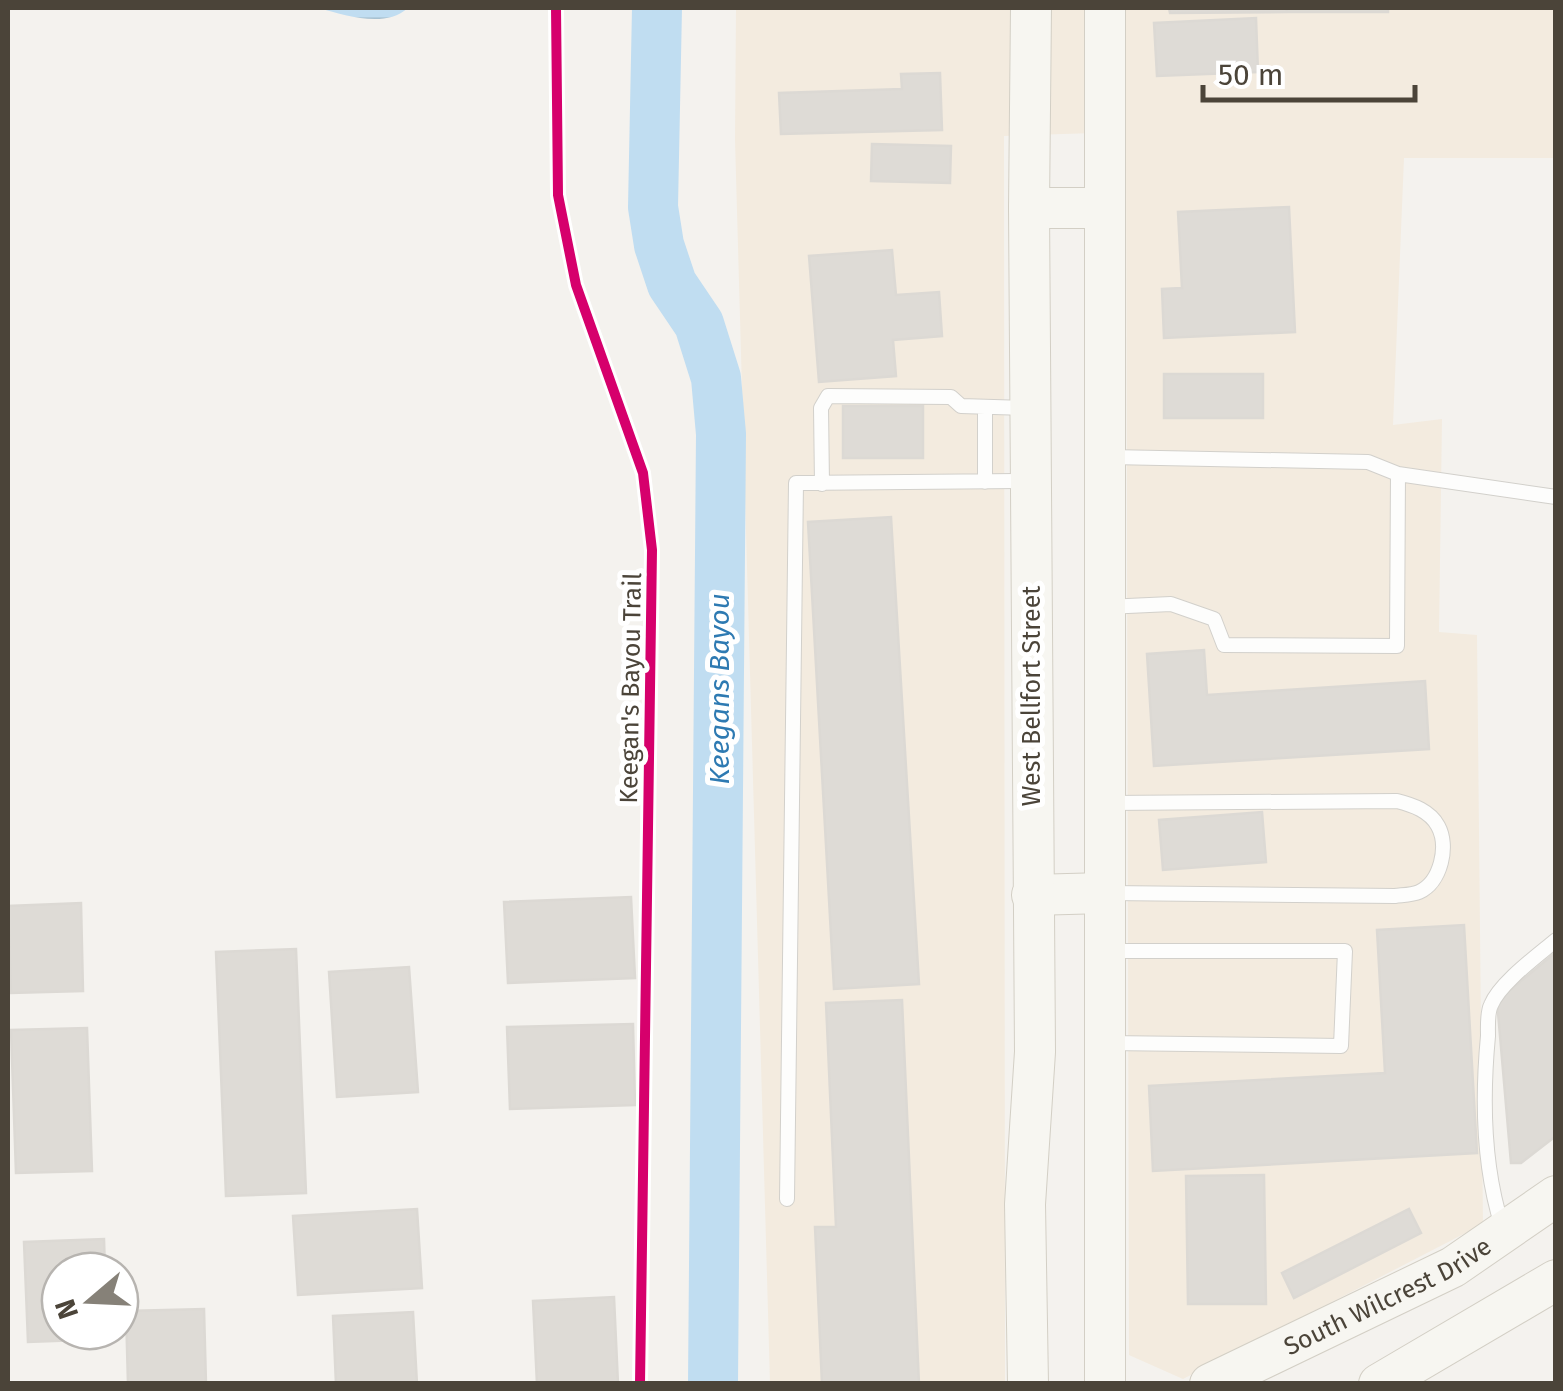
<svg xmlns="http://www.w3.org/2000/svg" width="1563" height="1391" viewBox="0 0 1563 1391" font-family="'Fira Sans',sans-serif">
  <defs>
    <pattern id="water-rules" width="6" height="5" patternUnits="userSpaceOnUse" patternTransform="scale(2.5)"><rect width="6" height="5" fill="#c0ddf1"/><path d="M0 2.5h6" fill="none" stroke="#a6bfcf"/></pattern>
  </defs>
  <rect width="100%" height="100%" fill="#f4f2ee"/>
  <path fill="#f3ebdf" d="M 736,8 L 1555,8 L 1555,158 L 1404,158 L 1393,425 L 1442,419 L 1439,632 L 1477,635 L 1483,1224 L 1183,1379 L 1129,1355 L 1126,132 L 1004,136 L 1005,1383 L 770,1383 L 735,140 Z"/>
  <path fill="url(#water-rules)" d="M 318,8 L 408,8 C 384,29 346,15 318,8 Z"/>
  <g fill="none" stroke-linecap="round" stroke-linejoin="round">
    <path stroke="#c0ddf1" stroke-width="50" d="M 657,8 L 653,207 L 659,245 L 672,284 L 699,324 L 716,378 L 721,434 L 713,1384"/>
  </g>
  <path fill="#dedbd6" stroke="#dcd9d4" stroke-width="2.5" d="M 1169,8 L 1286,8 L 1287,12 L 1170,13 Z
    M 1286,8 L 1388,8 L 1388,12 L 1287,12 Z
    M 1256,18 L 1258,72 L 1157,76 L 1154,23 Z
    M 940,73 L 942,130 L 781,134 L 779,93 L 902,89 L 901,74 Z
    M 872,144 L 951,146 L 950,183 L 871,181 Z
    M 1289,207 L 1295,332 L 1164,338 L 1162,289 L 1182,288 L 1178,212 Z
    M 892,250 L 896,295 L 939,292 L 942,336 L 893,340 L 896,376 L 819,382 L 809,256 Z
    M 1164,374 L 1263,374 L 1263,418 L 1164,418 Z
    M 843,406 L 923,406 L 923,458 L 843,458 Z
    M 891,517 L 919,984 L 834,989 L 808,522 Z
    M 1204,650 L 1207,695 L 1425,681 L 1429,749 L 1154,766 L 1147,654 Z
    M 1262,812 L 1266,862 L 1163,870 L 1159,820 Z
    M 631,897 L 635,978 L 508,983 L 504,902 Z
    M 81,903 L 83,991 L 11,993 L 8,906 Z
    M 1464,925 L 1477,1153 L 1153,1171 L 1149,1086 L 1385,1073 L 1377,930 Z
    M 296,949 L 306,1193 L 226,1196 L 216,952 Z
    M 1556,952 L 1556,1136 L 1521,1163 L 1511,1163 L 1497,1001 Z
    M 409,967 L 418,1092 L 337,1097 L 329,972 Z
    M 902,1000 L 919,1384 L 822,1384 L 815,1227 L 836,1227 L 826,1003 Z
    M 633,1024 L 635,1105 L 510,1109 L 507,1027 Z
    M 87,1028 L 92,1171 L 16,1173 L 11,1030 Z
    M 1264,1175 L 1266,1304 L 1188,1304 L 1186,1176 Z
    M 417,1209 L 422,1288 L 298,1295 L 293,1216 Z
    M 1409,1209 L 1421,1233 L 1294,1298 L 1282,1273 Z
    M 104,1239 L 105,1271 L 60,1271 L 60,1331 L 107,1331 L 108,1339 L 28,1342 L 24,1242 Z
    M 614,1297 L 618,1384 L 537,1384 L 533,1301 Z
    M 204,1309 L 206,1384 L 128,1384 L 126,1311 Z
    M 413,1312 L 417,1384 L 336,1384 L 333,1316 Z"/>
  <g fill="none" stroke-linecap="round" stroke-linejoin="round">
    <g stroke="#d2d0cb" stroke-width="16">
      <path id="lane" d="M 1110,457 L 1368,462 L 1398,474 L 1556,497
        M 985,482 L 985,407
        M 822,484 L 821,408 L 828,396 L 951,397 L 961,406 L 1029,408
        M 1106,607 L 1171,604 L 1214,619 L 1224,645 L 1397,646 L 1398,474
        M 1109,803 L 1397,801 C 1413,805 1430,811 1438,826 C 1449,846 1441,882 1419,892 C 1412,895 1402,895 1395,896 L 1110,893
        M 1108,1043 L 1341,1046 L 1345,951 L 1110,951
        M 787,1199 L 796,483 L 1030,481
        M 1502,1226 C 1483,1166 1482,1099 1488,1036 C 1488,1027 1487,1013 1491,1005 C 1500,983 1537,956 1556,940"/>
    </g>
    <g stroke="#d3cfc5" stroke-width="42">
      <g id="secondary">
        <path d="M 1029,208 L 1105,208"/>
        <path d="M 1032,895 L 1104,893"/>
        <path d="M 1028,1384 L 1025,1204 L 1035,1052 L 1029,208 L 1031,8"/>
        <path d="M 1105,1384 L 1105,8"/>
        <path id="s1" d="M 1210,1384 L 1453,1267 L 1556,1196"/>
        <path d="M 1379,1384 L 1556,1280"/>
      </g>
    </g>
    <use href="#lane" stroke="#fdfdfc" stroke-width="14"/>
    <use href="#secondary" stroke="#f7f6f1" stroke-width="40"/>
    <g stroke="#fff" stroke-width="16">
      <path id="cycleway" d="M 556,8 L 558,195 L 576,285 L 643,473 L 652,550 L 640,1384"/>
    </g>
    <use href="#cycleway" stroke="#d6006c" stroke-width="10"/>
  </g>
  <g text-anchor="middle" stroke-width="10" stroke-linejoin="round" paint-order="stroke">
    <g font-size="25" fill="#4b4439" stroke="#fff">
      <text transform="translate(630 688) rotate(-89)" y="9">Keegan's Bayou Trail</text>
      <text transform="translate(1031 696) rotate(-90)" y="9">West Bellfort Street</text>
      <text dy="9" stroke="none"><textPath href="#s1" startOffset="198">South Wilcrest Drive</textPath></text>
    </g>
    <g font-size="28" font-style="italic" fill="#2e7ab2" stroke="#fff">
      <text transform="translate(719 689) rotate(-90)" y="10">Keegans Bayou</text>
    </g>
  </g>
  <rect width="1563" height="1391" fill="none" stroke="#4b4439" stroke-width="20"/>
  <g transform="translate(90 1301) rotate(251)"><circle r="48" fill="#ffffff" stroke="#b7b4b0" stroke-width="2.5"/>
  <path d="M0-8L18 38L0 25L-18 38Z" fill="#868178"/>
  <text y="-15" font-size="28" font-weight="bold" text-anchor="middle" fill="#4b4439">N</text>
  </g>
  <path d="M1203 85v15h212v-15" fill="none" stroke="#4b4439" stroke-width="5"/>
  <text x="1218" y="85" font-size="30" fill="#4b4439" stroke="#ffffff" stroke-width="8" paint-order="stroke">50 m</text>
</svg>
